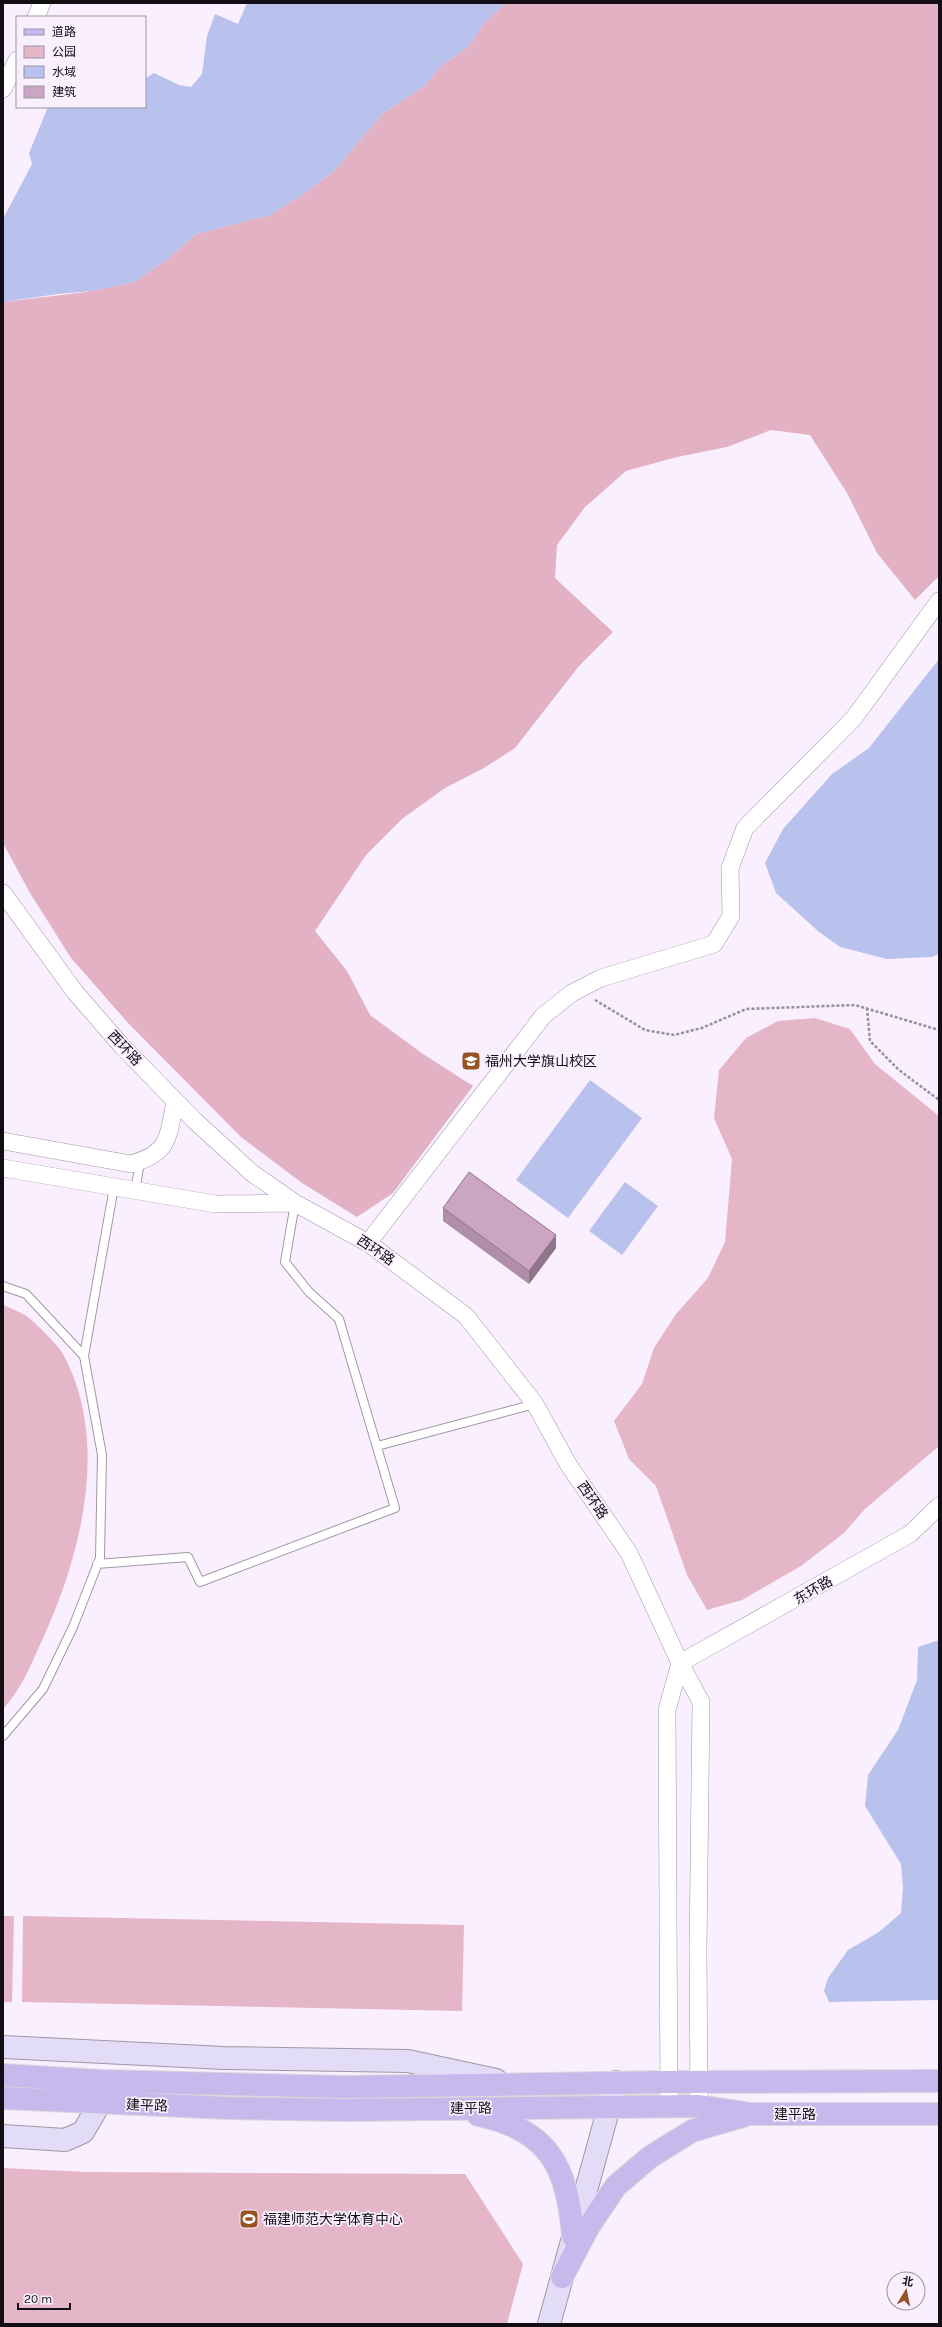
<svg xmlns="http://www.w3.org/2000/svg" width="942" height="2327" viewBox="0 0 942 2327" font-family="Karla,'Noto Sans SC',sans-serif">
  <rect width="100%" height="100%" fill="#faefff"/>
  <path fill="#e5b6c8" d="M 815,1018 L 850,1029 L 875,1064 L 939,1116 L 939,1446 L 865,1509 L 844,1533 L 801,1566 L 742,1600 L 707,1610 L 687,1575 L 656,1486 L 629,1459 L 614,1421 L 642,1384 L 654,1348 L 676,1314 L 708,1278 L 725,1242 L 732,1159 L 714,1118 L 719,1070 L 746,1038 L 778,1021 Z
    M 3,1305 C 10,1308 18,1311 25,1315 C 34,1321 58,1345 63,1354 C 110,1440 82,1552 44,1636 C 32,1662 22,1689 3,1709 Z
    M 3,1916 L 14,1916 L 12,2002 L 3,2002 Z
    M 23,1916 L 464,1925 L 462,2011 L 22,2002 Z
    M 3,2168 L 87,2172 L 465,2174 L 523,2264 L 507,2324 L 3,2324 Z"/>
  <path fill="#e2b1c3" d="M 506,3 L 939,3 L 939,576 L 915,600 L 877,553 L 847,493 L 810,435 L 771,430 L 727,447 L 677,457 L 626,471 L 585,507 L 557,545 L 555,578 L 613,632 L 579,666 L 515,748 L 484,768 L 445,788 L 402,819 L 366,855 L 315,931 L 347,971 L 370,1015 L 423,1054 L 473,1086 L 393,1193 L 357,1217 L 302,1183 L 241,1137 L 129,1024 L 71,958 L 30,893 L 3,843 L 3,302 L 86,292 L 134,282 L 169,258 L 196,234 L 270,215 L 302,195 L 334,171 L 383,113 L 423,87 L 442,65 L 468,47 L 485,22 Z"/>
  <path fill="#b9c1ed" d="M 247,3 L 506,3 L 485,22 L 468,47 L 442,65 L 423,87 L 383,113 L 334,171 L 302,195 L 270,215 L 196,234 L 169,258 L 134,282 L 92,291 L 58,294 L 3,302 L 4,217 L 32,164 L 29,153 L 48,107 L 145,107 L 146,78 L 154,73 L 179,85 L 191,87 L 202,74 L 207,36 L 215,14 L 238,24 Z
    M 939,659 L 939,954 L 932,957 L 887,959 L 840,947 L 819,932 L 776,893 L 765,863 L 783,829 L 832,774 L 869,748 Z
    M 590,1080 L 642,1118 L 568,1218 L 516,1180 Z
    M 625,1182 L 658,1206 L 622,1255 L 589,1231 Z
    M 939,1640 L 939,2000 L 829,2002 L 824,1991 L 828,1978 L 848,1950 L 879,1932 L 901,1913 L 903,1887 L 901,1864 L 865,1806 L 868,1775 L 898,1730 L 917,1680 L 918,1647 Z"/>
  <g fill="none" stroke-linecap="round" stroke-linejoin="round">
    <g stroke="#a097a5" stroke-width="10">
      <path id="lane" d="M 135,1191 L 140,1162
        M 3,1286 L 26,1294 L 84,1356
        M 377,1446 L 535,1404
        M 97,1564 L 188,1557 L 200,1582 L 395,1508 L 339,1319 L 309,1292 L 285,1262 L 295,1203
        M 3,1736 L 43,1689 L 73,1627 L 100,1558 L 102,1455 L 84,1356 L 114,1187"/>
    </g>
    <g stroke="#a097a5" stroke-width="18">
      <path id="street" d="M 36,17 L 42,3
        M 3,89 L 17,60
        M 3,893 L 75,992 L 121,1045 L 194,1120 L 252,1173 L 295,1203 L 368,1243 L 466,1316 L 535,1404 L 568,1464 L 629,1553 L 680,1663 L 701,1702 L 698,1950 L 699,2106
        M 3,1141 L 131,1164 C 170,1153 168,1137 175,1101
        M 3,1168 L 215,1204 L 295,1203
        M 368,1243 L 543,1016 L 572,993 L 601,978 L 714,944 L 731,916 L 730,868 L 745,828 L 854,718 L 939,601
        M 680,1663 L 910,1534 L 939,1506
        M 669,2106 L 667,1710 L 680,1663"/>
    </g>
    <g stroke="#a097a5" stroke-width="24">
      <path id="secondary" d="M 3,2047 L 224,2058 L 408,2061 L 496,2080
        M 3,2136 L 65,2140 L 83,2132 L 100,2103
        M 549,2324 L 616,2082"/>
    </g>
    <g stroke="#d9d9d9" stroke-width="24">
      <path id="primary" d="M 3,2075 L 102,2081 L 345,2087 L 669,2082 L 939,2081
        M 3,2098 L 227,2108 L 345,2110 L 699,2106 L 751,2114 L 939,2114
        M 478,2115 C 550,2130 567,2167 573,2236
        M 562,2277 L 589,2226 L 616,2186 L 650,2157 L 692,2131 L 743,2116"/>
    </g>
    <path stroke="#978f9a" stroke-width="2.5" stroke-dasharray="3 2" stroke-linecap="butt" d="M 595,1000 L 645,1030 L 674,1035 L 702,1028 L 746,1009 L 855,1005 L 939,1030
      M 867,1008 L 870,1041 L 899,1070 L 939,1100"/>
    <use href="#lane" stroke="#fff" stroke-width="8"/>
    <use href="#street" stroke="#fff" stroke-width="17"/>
    <use href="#secondary" stroke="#e3dcf6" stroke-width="22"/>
    <use href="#primary" stroke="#c7b9ec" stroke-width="22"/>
  </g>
  <path fill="#b08ea9" d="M 443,1208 L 556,1248 L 529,1284 L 443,1221 Z"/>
  <path fill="#907489" d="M 556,1235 L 556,1248 L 529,1284 L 529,1271 Z"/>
  <path fill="#cda5c4" stroke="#907489" d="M 469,1172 L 556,1235 L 529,1271 L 443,1208 Z"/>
  <defs>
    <g id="university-square" transform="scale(1)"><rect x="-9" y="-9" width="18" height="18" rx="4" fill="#965324" stroke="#faefff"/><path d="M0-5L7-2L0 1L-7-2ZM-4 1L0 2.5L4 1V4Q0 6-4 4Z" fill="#fff"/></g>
    <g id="stadium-square" transform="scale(1)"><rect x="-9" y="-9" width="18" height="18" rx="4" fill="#965324" stroke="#faefff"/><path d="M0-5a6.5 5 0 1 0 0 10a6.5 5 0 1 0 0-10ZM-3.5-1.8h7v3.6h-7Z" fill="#fff"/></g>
  </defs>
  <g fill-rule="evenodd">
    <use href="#university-square" x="471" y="1061"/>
    <use href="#stadium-square" x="249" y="2219"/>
  </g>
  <g text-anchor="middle" stroke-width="3.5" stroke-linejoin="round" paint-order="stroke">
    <g font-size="14" fill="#120f14" stroke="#faefff">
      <text transform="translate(125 1048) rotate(47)" y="5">西环路</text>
      <text transform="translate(376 1250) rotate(34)" y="5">西环路</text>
      <text transform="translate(593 1500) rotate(56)" y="5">西环路</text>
      <text transform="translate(813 1590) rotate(-30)" y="5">东环路</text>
      <text transform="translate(147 2105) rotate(2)" y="5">建平路</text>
      <text transform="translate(471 2108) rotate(-1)" y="5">建平路</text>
      <text x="795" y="2119">建平路</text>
    </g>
    <g font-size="14" fill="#120f14" stroke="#faefff" text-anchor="start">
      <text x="485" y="1066">福州大学旗山校区</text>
      <text x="263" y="2224">福建师范大学体育中心</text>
    </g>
  </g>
  <rect width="942" height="2327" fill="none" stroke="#120f14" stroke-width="8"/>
  <rect x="16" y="16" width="130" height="92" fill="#faefff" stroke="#9d95a1"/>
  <rect x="24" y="29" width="20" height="6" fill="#c7b9ec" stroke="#9d95a1"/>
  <text x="52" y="36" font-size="12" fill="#120f14">道路</text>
  <rect x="24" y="46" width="20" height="12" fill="#e5b6c8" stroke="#9d95a1"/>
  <text x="52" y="56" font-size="12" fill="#120f14">公园</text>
  <rect x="24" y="66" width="20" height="12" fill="#b9c1ed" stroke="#9d95a1"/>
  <text x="52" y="76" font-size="12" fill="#120f14">水域</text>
  <rect x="24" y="86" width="20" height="12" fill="#cda5c4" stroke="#9d95a1"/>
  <text x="52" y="96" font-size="12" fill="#120f14">建筑</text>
  <g transform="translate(906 2291) rotate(10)"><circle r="19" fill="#faefff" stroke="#9d95a1"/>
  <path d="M0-3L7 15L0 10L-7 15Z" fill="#965324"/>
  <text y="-6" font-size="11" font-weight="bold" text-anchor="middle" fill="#120f14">北</text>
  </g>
  <path d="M18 2303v6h52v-6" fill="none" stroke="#120f14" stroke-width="2"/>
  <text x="24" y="2303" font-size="12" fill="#120f14" stroke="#faefff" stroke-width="3" paint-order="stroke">20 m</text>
</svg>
